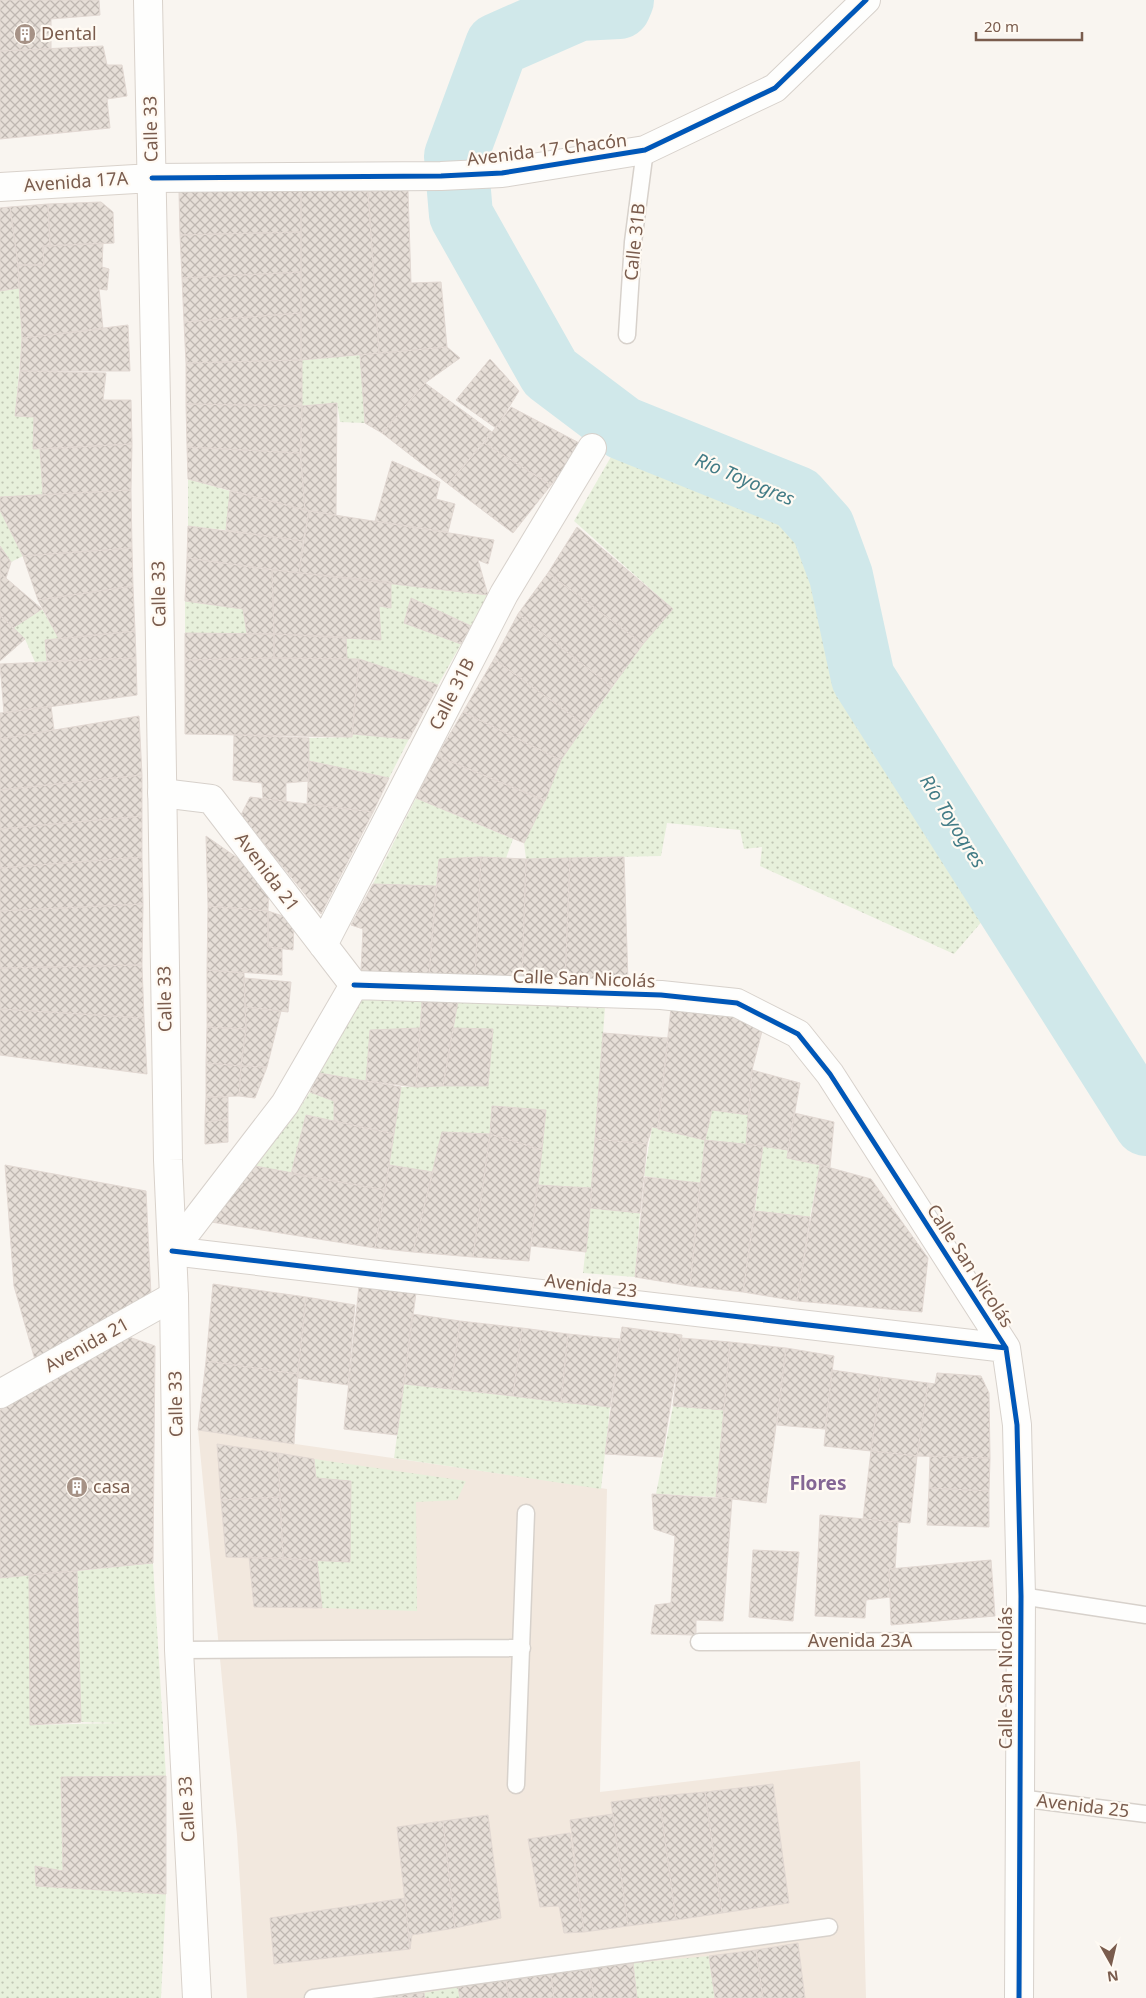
<svg xmlns="http://www.w3.org/2000/svg" width="1146" height="1998" viewBox="0 0 1146 1998" font-family="'Noto Sans',sans-serif">
  <defs>
    <pattern id="grass-dots" width="8" height="8" patternUnits="userSpaceOnUse" patternTransform="scale(1.25)"><rect width="8" height="8" fill="#e7f0db"/><path d="M2 2h.1M6 6h.1" fill="none" stroke="#c0c6b4" stroke-width="1.8" stroke-linecap="round"/></pattern>
    <pattern id="building-cross-hatch" width="8" height="8" patternUnits="userSpaceOnUse" patternTransform="scale(1.25)"><rect width="8" height="8" fill="#e6ded7"/><path d="M0 0l8 8M0 8l8-8" fill="none" stroke="#bfb7b1"/></pattern>
  </defs>
  <rect width="100%" height="100%" fill="#f9f5f0"/>
  <path fill="#f2e8de" d="M 198,1430 L 607,1489 L 600,1792 L 860,1761 L 866,1998 L 247,1998 L 237,1835 Z"/>
  <path fill="url(#grass-dots)" d="M 19,288 L 22,338 L 15,416 L 34,417 L 34,449 L 40,449 L 43,495 L 0,497 L 0,291 Z
    M 360,355 L 365,423 L 340,422 L 337,403 L 302,406 L 302,360 Z
    M 627,429 L 797,498 L 823,527 L 840,572 L 860,680 L 1002,898 L 954,954 L 760,866 L 762,847 L 744,849 L 740,830 L 667,823 L 661,856 L 526,859 L 524,843 L 545,800 L 561,760 L 643,644 L 673,609 L 574,521 Z
    M 188,479 L 230,491 L 226,530 L 188,526 Z
    M 0,510 L 23,556 L 11,562 L 0,546 Z
    M 391,582 L 488,595 L 471,626 L 411,598 L 404,623 L 461,644 L 438,685 L 361,660 L 347,659 L 346,637 L 381,639 L 379,606 L 390,608 Z
    M 185,601 L 243,609 L 247,634 L 185,633 Z
    M 42,609 L 59,639 L 45,640 L 47,661 L 35,662 L 25,639 L 13,628 Z
    M 353,734 L 409,739 L 389,778 L 309,761 L 309,738 L 352,737 Z
    M 416,798 L 513,839 L 506,858 L 439,859 L 436,886 L 373,884 Z
    M 361,998 L 422,1002 L 420,1028 L 370,1031 L 366,1081 L 319,1073 L 332,1045 Z
    M 458,1001 L 605,1007 L 592,1188 L 537,1185 L 546,1110 L 492,1106 L 490,1134 L 442,1133 L 433,1172 L 389,1165 L 401,1087 L 488,1085 L 453,1028 Z
    M 310,1092 L 334,1101 L 334,1121 L 306,1115 L 291,1174 L 255,1166 L 296,1114 Z
    M 712,1110 L 749,1115 L 746,1144 L 701,1184 L 644,1176 L 652,1127 L 705,1140 Z
    M 763,1146 L 788,1150 L 787,1158 L 820,1165 L 810,1217 L 755,1211 Z
    M 590,1208 L 640,1213 L 635,1277 L 583,1273 Z
    M 404,1384 L 610,1407 L 601,1489 L 394,1458 Z
    M 673,1406 L 724,1410 L 716,1497 L 656,1494 Z
    M 314,1459 L 466,1481 L 457,1500 L 416,1502 L 417,1611 L 322,1608 L 317,1560 L 351,1481 L 316,1478 Z
    M 153,1563 L 166,1776 L 61,1777 L 63,1871 L 35,1866 L 36,1886 L 166,1894 L 161,1998 L 0,1998 L 0,1578 L 29,1575 L 30,1725 L 122,1723 L 81,1722 L 77,1571 Z
    M 709,1956 L 715,1998 L 637,1998 L 633,1963 Z
    M 458,1987 L 460,1998 L 425,1998 L 424,1993 Z"/>
  <g fill="none" stroke-linecap="round" stroke-linejoin="round">
    <path stroke="#d0e8ea" stroke-width="64" d="M 622,0 L 619,7 L 579,9 L 497,45 L 456,156 L 461,215 L 550,373 L 623,428 L 797,498 L 823,527 L 841,576 L 863,678 L 1146,1124"/>
  </g>
  <path fill="url(#building-cross-hatch)" stroke="#e2d8d2" d="M 0,0 L 99,0 L 100,15 L 51,19 L 51,49 L 0,51 Z
    M 103,46 L 107,65 L 122,65 L 127,96 L 107,99 L 110,128 L 0,139 L 0,51 Z
    M 301,190 L 301,232 L 180,235 L 179,191 Z
    M 301,190 L 368,191 L 379,353 L 301,360 Z
    M 408,190 L 411,283 L 441,282 L 447,347 L 379,353 L 368,191 Z
    M 101,202 L 113,212 L 114,243 L 50,246 L 48,204 Z
    M 48,204 L 50,246 L 43,246 L 44,265 L 18,265 L 10,207 Z
    M 10,207 L 18,265 L 19,288 L 0,291 L 0,208 Z
    M 301,232 L 301,272 L 182,278 L 180,235 Z
    M 103,243 L 102,267 L 109,269 L 107,290 L 99,289 L 103,329 L 22,338 L 18,265 L 44,265 L 43,246 Z
    M 301,272 L 301,313 L 184,322 L 182,278 Z
    M 301,313 L 301,360 L 186,363 L 184,322 Z
    M 128,325 L 130,371 L 20,371 L 22,338 Z
    M 447,347 L 460,358 L 425,383 L 382,433 L 365,423 L 360,355 Z
    M 490,359 L 519,391 L 496,428 L 456,400 Z
    M 302,360 L 302,406 L 186,404 L 186,363 Z
    M 20,371 L 106,373 L 103,400 L 131,400 L 132,444 L 33,449 L 34,417 L 15,416 Z
    M 425,383 L 492,432 L 448,484 L 382,433 Z
    M 337,403 L 336,515 L 305,510 L 301,458 L 302,406 Z
    M 186,404 L 302,406 L 300,453 L 187,447 Z
    M 511,407 L 583,445 L 551,485 L 484,443 Z
    M 484,443 L 551,485 L 513,533 L 448,484 Z
    M 132,444 L 131,490 L 43,495 L 40,449 Z
    M 187,447 L 300,453 L 305,510 L 188,479 Z
    M 392,461 L 440,482 L 436,499 L 455,504 L 448,532 L 375,521 Z
    M 131,490 L 132,548 L 23,556 L 0,510 L 0,497 Z
    M 230,491 L 309,511 L 303,541 L 226,530 Z
    M 309,511 L 494,540 L 488,564 L 478,560 L 488,595 L 299,573 Z
    M 188,526 L 303,541 L 299,573 L 187,558 Z
    M 577,527 L 673,609 L 643,644 L 548,573 Z
    M 0,546 L 11,562 L 6,578 L 0,573 Z
    M 132,548 L 133,586 L 38,600 L 23,556 Z
    M 187,558 L 272,570 L 274,634 L 247,634 L 243,609 L 185,601 Z
    M 272,570 L 391,582 L 391,608 L 379,606 L 381,640 L 274,634 Z
    M 0,573 L 42,609 L 13,628 L 0,615 Z
    M 548,573 L 643,644 L 612,687 L 518,614 Z
    M 133,586 L 135,631 L 59,639 L 38,600 Z
    M 411,598 L 471,626 L 461,644 L 404,623 Z
    M 518,614 L 612,687 L 585,725 L 494,659 Z
    M 0,615 L 25,639 L 0,661 Z
    M 135,631 L 136,658 L 47,661 L 45,640 Z
    M 185,633 L 274,634 L 274,658 L 185,660 Z
    M 274,634 L 346,637 L 347,659 L 274,658 Z
    M 136,658 L 137,695 L 4,713 L 0,664 Z
    M 274,658 L 359,659 L 352,737 L 185,734 L 185,660 Z
    M 359,659 L 438,685 L 409,739 L 352,734 Z
    M 494,659 L 585,725 L 561,760 L 463,712 Z
    M 51,706 L 54,730 L 0,739 L 0,713 Z
    M 463,712 L 561,760 L 545,801 L 437,756 Z
    M 139,716 L 142,775 L 0,790 L 0,739 Z
    M 234,735 L 309,738 L 309,781 L 286,783 L 286,801 L 263,799 L 262,783 L 233,780 Z
    M 437,756 L 545,800 L 524,843 L 416,798 Z
    M 309,761 L 389,778 L 373,812 L 307,804 Z
    M 142,775 L 142,816 L 0,829 L 0,790 Z
    M 250,797 L 373,812 L 321,914 L 241,815 Z
    M 142,816 L 142,857 L 0,868 L 0,829 Z
    M 206,836 L 269,880 L 268,911 L 208,906 Z
    M 142,857 L 143,904 L 0,911 L 0,868 Z
    M 481,857 L 475,976 L 429,975 L 439,859 Z
    M 481,857 L 526,859 L 522,979 L 475,976 Z
    M 624,857 L 628,981 L 565,981 L 570,858 Z
    M 570,858 L 565,981 L 522,979 L 526,859 Z
    M 373,884 L 436,886 L 429,975 L 361,971 L 363,929 L 351,925 Z
    M 143,904 L 142,965 L 0,968 L 0,911 Z
    M 208,906 L 268,911 L 268,947 L 282,948 L 282,975 L 207,970 Z
    M 268,911 L 294,920 L 293,950 L 268,947 Z
    M 142,965 L 144,1018 L 0,1009 L 0,968 Z
    M 207,970 L 244,973 L 246,1029 L 207,1027 Z
    M 244,978 L 291,982 L 288,1012 L 245,1007 Z
    M 458,1001 L 443,1086 L 416,1087 L 422,1002 Z
    M 245,1007 L 281,1011 L 267,1067 L 241,1066 L 246,1029 Z
    M 671,1008 L 733,1016 L 762,1031 L 752,1070 L 749,1115 L 712,1110 L 705,1140 L 658,1129 Z
    M 0,1009 L 144,1018 L 147,1074 L 0,1055 Z
    M 207,1027 L 246,1029 L 241,1066 L 206,1063 Z
    M 420,1028 L 416,1087 L 366,1081 L 370,1030 Z
    M 453,1028 L 493,1029 L 488,1086 L 443,1086 Z
    M 603,1033 L 668,1038 L 658,1128 L 652,1127 L 647,1144 L 595,1139 Z
    M 206,1063 L 241,1066 L 239,1096 L 206,1097 Z
    M 241,1066 L 267,1067 L 255,1098 L 239,1096 Z
    M 752,1070 L 800,1083 L 788,1150 L 746,1144 Z
    M 319,1073 L 401,1087 L 394,1134 L 334,1121 L 334,1101 L 310,1092 Z
    M 206,1097 L 228,1097 L 228,1119 L 205,1122 Z
    M 492,1106 L 546,1110 L 542,1150 L 490,1134 Z
    M 794,1113 L 834,1122 L 830,1167 L 787,1158 Z
    M 306,1115 L 394,1134 L 385,1190 L 291,1174 Z
    M 228,1119 L 228,1142 L 205,1144 L 205,1122 Z
    M 442,1132 L 490,1134 L 473,1257 L 413,1252 Z
    M 490,1134 L 542,1150 L 529,1261 L 473,1257 Z
    M 595,1139 L 647,1144 L 640,1213 L 590,1208 Z
    M 705,1140 L 763,1146 L 743,1292 L 690,1286 Z
    M 5,1165 L 146,1191 L 151,1295 L 35,1360 L 14,1286 Z
    M 389,1165 L 433,1172 L 413,1252 L 375,1248 Z
    M 820,1165 L 871,1179 L 928,1258 L 922,1312 L 797,1301 Z
    M 255,1166 L 385,1190 L 375,1248 L 211,1222 Z
    M 645,1177 L 700,1183 L 690,1286 L 635,1277 Z
    M 537,1185 L 592,1188 L 586,1252 L 531,1246 Z
    M 755,1211 L 810,1217 L 797,1301 L 743,1292 Z
    M 213,1284 L 306,1297 L 298,1374 L 206,1361 Z
    M 359,1286 L 416,1293 L 397,1435 L 344,1429 Z
    M 306,1297 L 355,1305 L 348,1385 L 297,1378 Z
    M 412,1314 L 460,1321 L 451,1389 L 404,1384 Z
    M 460,1321 L 522,1328 L 513,1396 L 451,1389 Z
    M 622,1327 L 682,1335 L 662,1457 L 605,1454 Z
    M 522,1328 L 568,1334 L 561,1402 L 513,1396 Z
    M 568,1334 L 620,1339 L 610,1407 L 561,1402 Z
    M 129,1337 L 155,1346 L 153,1563 L 0,1578 L 0,1410 Z
    M 681,1338 L 730,1342 L 724,1410 L 673,1406 Z
    M 730,1342 L 786,1348 L 766,1503 L 716,1497 Z
    M 786,1348 L 834,1356 L 825,1429 L 777,1425 Z
    M 206,1361 L 298,1374 L 294,1444 L 198,1430 Z
    M 832,1370 L 881,1377 L 871,1451 L 824,1446 Z
    M 937,1373 L 981,1376 L 989,1393 L 990,1458 L 917,1456 L 928,1383 L 935,1384 Z
    M 881,1377 L 928,1383 L 917,1456 L 871,1451 Z
    M 217,1444 L 278,1453 L 280,1497 L 221,1500 Z
    M 871,1451 L 917,1456 L 910,1523 L 863,1519 Z
    M 278,1453 L 314,1459 L 316,1478 L 351,1481 L 350,1562 L 283,1559 Z
    M 930,1456 L 990,1458 L 989,1491 L 929,1488 Z
    M 929,1488 L 989,1491 L 989,1527 L 927,1525 Z
    M 652,1494 L 732,1499 L 723,1621 L 696,1620 L 696,1635 L 651,1634 L 655,1605 L 671,1603 L 675,1536 L 654,1529 Z
    M 280,1497 L 283,1559 L 226,1557 L 221,1500 Z
    M 820,1515 L 898,1522 L 895,1569 L 889,1569 L 890,1597 L 866,1600 L 865,1618 L 815,1616 Z
    M 753,1550 L 799,1552 L 793,1621 L 749,1617 Z
    M 249,1557 L 317,1560 L 322,1608 L 254,1607 Z
    M 991,1560 L 995,1616 L 891,1625 L 889,1569 Z
    M 77,1571 L 81,1722 L 30,1725 L 29,1575 Z
    M 166,1776 L 166,1894 L 36,1886 L 35,1866 L 63,1871 L 61,1777 Z
    M 773,1784 L 789,1903 L 722,1913 L 705,1792 Z
    M 705,1792 L 722,1913 L 676,1920 L 659,1796 Z
    M 659,1796 L 676,1920 L 628,1926 L 611,1802 Z
    M 613,1814 L 628,1926 L 584,1932 L 570,1820 Z
    M 488,1815 L 501,1918 L 455,1928 L 443,1821 Z
    M 443,1821 L 455,1928 L 412,1935 L 410,1949 L 397,1827 Z
    M 570,1833 L 584,1932 L 564,1933 L 559,1906 L 540,1907 L 528,1839 Z
    M 405,1898 L 410,1949 L 274,1964 L 270,1918 Z
    M 798,1943 L 805,1998 L 763,1998 L 756,1950 Z
    M 756,1950 L 763,1998 L 715,1998 L 709,1956 Z
    M 633,1963 L 637,1998 L 594,1998 L 589,1969 Z
    M 589,1969 L 594,1998 L 554,1998 L 551,1974 Z
    M 551,1974 L 554,1998 L 509,1998 L 506,1980 Z
    M 506,1980 L 509,1998 L 460,1998 L 458,1987 Z
    M 424,1993 L 425,1998 L 379,1997 Z"/>
  <g fill="none" stroke-linecap="round" stroke-linejoin="round">
    <g stroke="#d7d1cb" stroke-width="19">
      <path id="lane" d="M 627,335 L 633,242 L 645,150
        M 1021,1596 L 1146,1615
        M 699,1642 L 1020,1641
        M 179,1650 L 522,1648
        M 516,1785 L 526,1513
        M 1019,1798 L 1146,1814
        M 313,1998 L 829,1927"/>
    </g>
    <g stroke="#d7d1cb" stroke-width="30">
      <path id="street" d="M 152,178 L 441,176 L 502,173 L 645,150 L 775,88 L 866,0
        M 162,793 L 211,799 L 354,985
        M 323,945 L 504,594 L 592,448
        M 354,985 L 661,995 L 737,1003 L 798,1034 L 830,1074 L 1006,1348 L 1017,1425 L 1021,1596 L 1019,1998
        M 172,1251 L 1006,1348
        M 172,1251 L 285,1104 L 354,985
        M 0,1394 L 174,1296"/>
    </g>
    <g stroke="#d9d2cb" stroke-width="30">
      <path id="secondary" d="M 148,0 L 157,452 L 168,1160 L 174,1296 L 179,1650 L 197,1998
        M 0,187 L 152,178"/>
    </g>
    <use href="#lane" stroke="#fefefd" stroke-width="16"/>
    <use href="#street" stroke="#fefefd" stroke-width="28"/>
    <use href="#secondary" stroke="#fefefd" stroke-width="28"/>
    <g stroke="#fffaf3" stroke-width="8">
      <path id="cycleway" d="M 152,178 L 441,176 L 502,173 L 645,150 L 775,88 L 866,0
        M 354,985 L 661,995 L 737,1003 L 798,1034 L 830,1074 L 1006,1348 L 1017,1425 L 1021,1596 L 1019,1998
        M 172,1251 L 1006,1348"/>
    </g>
    <use href="#cycleway" stroke="#0057b8" stroke-width="5"/>
  </g>
  <defs>
    <g id="building-disc" transform="scale(1.125)"><circle r="9.5" fill="#a69286" stroke="#fffaf3"/><path d="M-4-6H4V6H1V3H-1V6H-4ZM-2.5-4.3h1.7v1.8h-1.7ZM.8-4.3h1.7v1.8H.8ZM-2.5-1h1.7V.8h-1.7ZM.8-1h1.7V.8H.8Z" fill="#fff"/></g>
  </defs>
  <g fill-rule="evenodd">
    <use href="#building-disc" x="25" y="34"/>
    <use href="#building-disc" x="77" y="1487"/>
  </g>
  <g text-anchor="middle" stroke-width="4.5" stroke-linejoin="round" paint-order="stroke">
    <g font-size="18" fill="#7a5c4d" stroke="#fffaf3" text-anchor="start">
      <text x="41" y="40">Dental</text>
      <text x="93" y="1493">casa</text>
    </g>
    <g font-size="18" fill="#7a5c4d" stroke="#fffaf3">
      <text transform="translate(151 129) rotate(-91)" y="6">Calle 33</text>
      <text transform="translate(547 150) rotate(-7)" y="6">Avenida 17 Chacón</text>
      <text transform="translate(76 182) rotate(-4)" y="6">Avenida 17A</text>
      <text transform="translate(635 242) rotate(-84)" y="6">Calle 31B</text>
      <text transform="translate(159 594) rotate(-91)" y="6">Calle 33</text>
      <text transform="translate(452 694) rotate(-63)" y="6">Calle 31B</text>
      <text transform="translate(267 872) rotate(53)" y="6">Avenida 21</text>
      <text transform="translate(584 979) rotate(2)" y="6">Calle San Nicolás</text>
      <text transform="translate(165 999) rotate(-91)" y="6">Calle 33</text>
      <text transform="translate(970 1266) rotate(57)" y="6">Calle San Nicolás</text>
      <text transform="translate(591 1286) rotate(7)" y="6">Avenida 23</text>
      <text transform="translate(87 1345) rotate(-29)" y="6">Avenida 21</text>
      <text transform="translate(176 1404) rotate(-91)" y="6">Calle 33</text>
      <text x="860" y="1647">Avenida 23A</text>
      <text transform="translate(1006 1678) rotate(-90)" y="6">Calle San Nicolás</text>
      <text transform="translate(1083 1806) rotate(7)" y="6">Avenida 25</text>
      <text transform="translate(187 1809) rotate(-93)" y="6">Calle 33</text>
    </g>
    <g font-size="19" font-style="italic" fill="#437c86" stroke="#fffaf3">
      <text transform="translate(745 479) rotate(23)" y="7">Río Toyogres</text>
      <text transform="translate(953 821) rotate(58)" y="7">Río Toyogres</text>
    </g>
    <g font-size="19" font-weight="bold" fill="#846695" stroke="#fffaf3">
      <text x="818" y="1490">Flores</text>
    </g>
  </g>
  <g transform="translate(1111 1963) rotate(172)" stroke="#fffaf3" stroke-width="4" paint-order="stroke">
  <path d="M0-4L9 19L0 12L-9 19Z" fill="#7a5c4d"/>
  <text y="-8" font-size="14" font-weight="bold" text-anchor="middle" fill="#7a5c4d">N</text>
  </g>
  <path d="M976 32v8h106v-8" fill="none" stroke="#7a5c4d" stroke-width="2.5"/>
  <text x="984" y="32" font-size="15" fill="#7a5c4d" stroke="#fffaf3" stroke-width="4" paint-order="stroke">20 m</text>
</svg>
